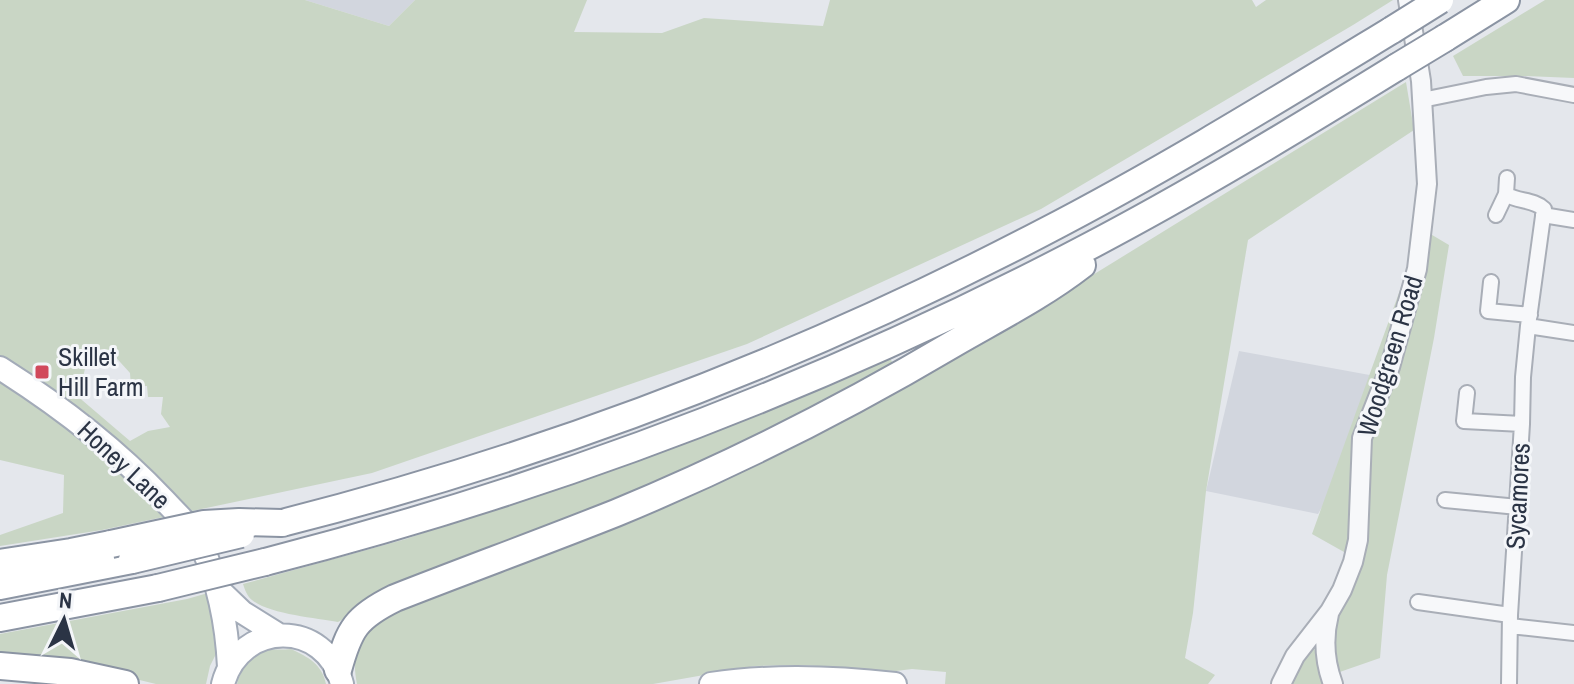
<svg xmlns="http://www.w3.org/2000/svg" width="1574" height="684" viewBox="0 0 1574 684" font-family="'Archivo Narrow',sans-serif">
  <rect width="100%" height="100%" fill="#e4e7ec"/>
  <path fill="#d2d6de" d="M 305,0 L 415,0 L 389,26 Z
    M 1239,351 L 1386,378 L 1362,438 L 1318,514 L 1206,491 Z"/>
  <path fill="#c9d6c5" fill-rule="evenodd" d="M 0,0 L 305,0 L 389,26 L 415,0 L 587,0 L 574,32 L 662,33 L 704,18 L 823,26 L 830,0 L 1252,0 L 1256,7 L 1266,0 L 1393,0 L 1353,25 L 1041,209 L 747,344 L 372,473 L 102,530 L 0,546 L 0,535 L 63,513 L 64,475 L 0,460 ZM 90,347 L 111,352 L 130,373 L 131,387 L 147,386 L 148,397 L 163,397 L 161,414 L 170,427 L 148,431 L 130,441 L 62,383 L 81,386 Z
    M 1545,0 L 1574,0 L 1574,78 L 1526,76 L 1463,76 L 1453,56 Z
    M 1406,82 L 1414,130 L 1248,240 L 1206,491 L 1193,613 L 1185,658 L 1215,675 L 1208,684 L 945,684 L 946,672 L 912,669 L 896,671 L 802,665 L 755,666 L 653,684 L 357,684 C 351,655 358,641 376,619 L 711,486 L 809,440 L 1070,289 Z
    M 1422,229 L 1449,245 L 1434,338 L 1387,575 L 1380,658 L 1334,674 L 1332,615 L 1360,561 L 1312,534 Z
    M 890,358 L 896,369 L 616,504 L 370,595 L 356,605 L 347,617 L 338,622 C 316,618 269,614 252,600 C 247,596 245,590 243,584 L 406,539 L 747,419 Z
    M 215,591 L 218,650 L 210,666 L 206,684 L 156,684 L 94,669 L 0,663 L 0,634 L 187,599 Z
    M 1313,647 L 1319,657 L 1326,684 L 1288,684 L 1294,672 Z
    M 291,649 C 308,657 322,664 326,684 L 237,684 C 240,669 254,654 269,650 C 276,649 284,650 291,649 Z"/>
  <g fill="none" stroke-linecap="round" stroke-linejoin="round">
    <g stroke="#a9aeb7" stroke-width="18">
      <path id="minor" d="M 1422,100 L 1486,87 L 1516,84 L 1574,95
        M 1507,178 L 1506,194 C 1517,202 1534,199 1544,209 L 1528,326 L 1523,377 L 1522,424 L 1510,615 L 1509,684
        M 1496,215 L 1506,194
        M 1543,215 L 1574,220
        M 1491,282 L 1488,311 L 1530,315
        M 1528,326 L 1574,333
        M 1467,393 L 1464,421 L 1522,424
        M 1445,500 L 1518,507
        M 1418,602 L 1510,615
        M 1510,626 L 1574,633"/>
    </g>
    <g stroke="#a9aeb7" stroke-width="22">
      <path id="tertiary" d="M 1329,614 C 1323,638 1324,660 1333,684
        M 1281,684 L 1295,656 L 1330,611 L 1342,590 L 1353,562 L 1358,540 L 1362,438 L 1390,367 L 1417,269 L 1427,184 L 1421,81 L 1408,0"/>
    </g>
    <g stroke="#a3abb8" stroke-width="26">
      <path id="primary" d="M 0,368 C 60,406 114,447 163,499 C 176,513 194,529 202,547 C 219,584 227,626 229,667
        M 218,589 L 242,612 L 279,635
        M 223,684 C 240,620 326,619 342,684
        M 711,684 C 771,675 834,677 895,684"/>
    </g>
    <g stroke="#8b94a3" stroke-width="30">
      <path id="motorway" d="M 1445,38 L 1506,0
        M 282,523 C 546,456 801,359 1042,233 C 1162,171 1277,100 1392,30
        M 265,562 C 549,489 825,385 1084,249 C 1191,193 1295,130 1397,67
        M 0,563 L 71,552 L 111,544
        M 0,586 L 132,560
        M 0,618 L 158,588
        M 0,666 L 70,672 L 125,684
        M 338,670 C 349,629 356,617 395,598 C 469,569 543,542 616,513 C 732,465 845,408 953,344 C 996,319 1042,296 1082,265"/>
    </g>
    <use href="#minor" stroke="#f7f8fa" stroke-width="14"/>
    <use href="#tertiary" stroke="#f7f8fa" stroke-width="18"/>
    <use href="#primary" stroke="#fff" stroke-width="22"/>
    <use href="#motorway" stroke="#fff" stroke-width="26"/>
    <g stroke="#8b94a3" stroke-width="30" stroke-linecap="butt">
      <path id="motorway-bridge" d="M 1392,30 L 1440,0
        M 1397,67 L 1445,38
        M 111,544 L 204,524 L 239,522 L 282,523
        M 132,560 L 241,534
        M 158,588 L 265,562"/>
    </g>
    <use href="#motorway-bridge" stroke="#fff" stroke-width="26"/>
  </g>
  <rect fill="#d1495b" stroke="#f4f6f9" stroke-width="3" x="34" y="364" width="16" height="16" rx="4"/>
  <g text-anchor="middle" stroke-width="6" stroke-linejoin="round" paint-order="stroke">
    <g font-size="26" fill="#2b3445" stroke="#f4f6f9">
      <text transform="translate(1390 356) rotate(-73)" y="9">Woodgreen Road</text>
      <text transform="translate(124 465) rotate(43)" y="9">Honey Lane</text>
      <text transform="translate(1518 496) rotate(-87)" y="9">Sycamores</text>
    </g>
    <g font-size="26" fill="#2b3445" stroke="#f4f6f9" text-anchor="start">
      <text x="58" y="366">Skillet<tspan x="58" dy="30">Hill Farm</tspan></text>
    </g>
  </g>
  <g transform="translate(64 620) rotate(5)" stroke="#f4f6f9" stroke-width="6" paint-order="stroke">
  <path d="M0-6L14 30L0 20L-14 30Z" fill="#2b3445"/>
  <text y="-12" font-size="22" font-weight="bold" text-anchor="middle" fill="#2b3445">N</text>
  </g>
</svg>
